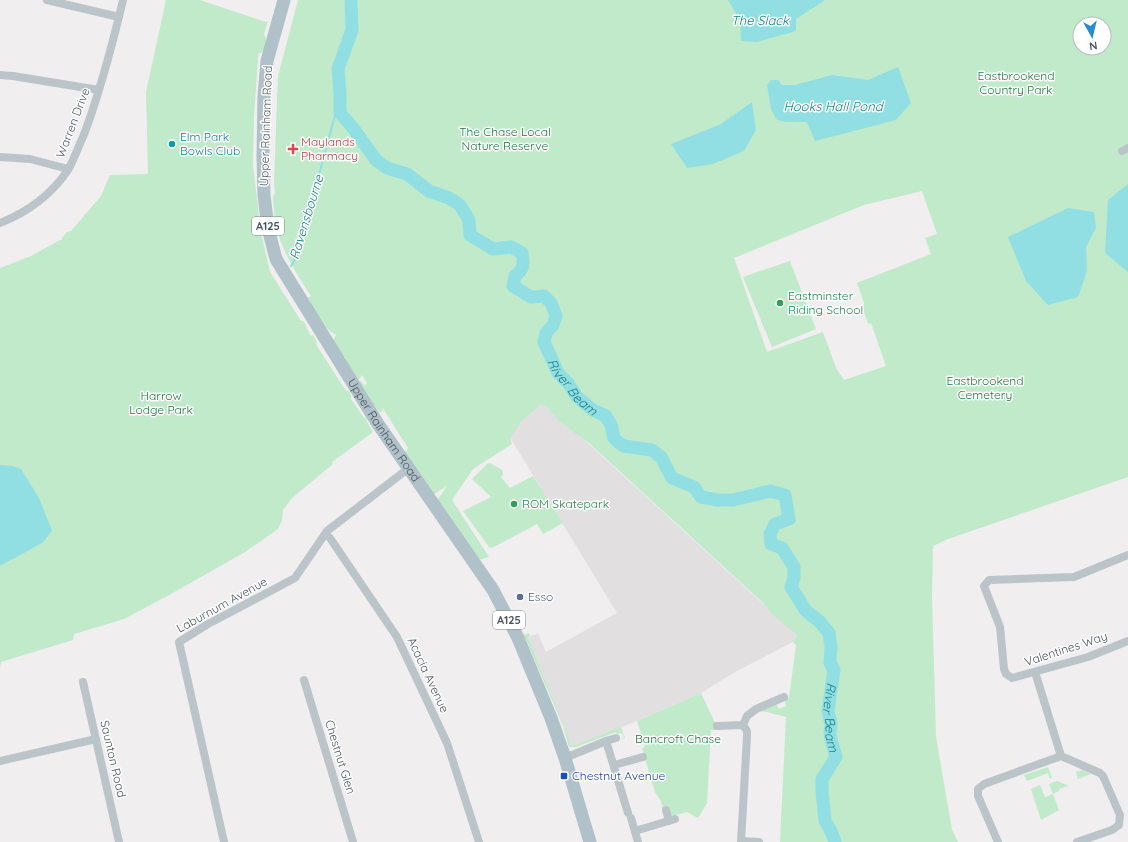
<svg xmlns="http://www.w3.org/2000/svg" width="1128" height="842" viewBox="0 0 1128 842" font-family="Quicksand,sans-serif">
  <rect width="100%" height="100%" fill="#f0eeee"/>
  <path fill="#e1dfe0" d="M 543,402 L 797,635 L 793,642 L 735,672 L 701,693 L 637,721 L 572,746 L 528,637 L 538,633 L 546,652 L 617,613 L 508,434 Z"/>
  <path fill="#c0eaca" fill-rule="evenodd" d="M 166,0 L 200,0 L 266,22 L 268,21 L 264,34 L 266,38 L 266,49 L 261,53 L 259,53 L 258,59 L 254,116 L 253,165 L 261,233 L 270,272 L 301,321 L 303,321 C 307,325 307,330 311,336 L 313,335 L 316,340 L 317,346 L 346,391 L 348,390 L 351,395 L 351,399 L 364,418 L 366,417 L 367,422 L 373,432 L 332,462 L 333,464 L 292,498 L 283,510 L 282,520 L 278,529 L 245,552 L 171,594 L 124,619 L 74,634 L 73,640 L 1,662 L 0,668 L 0,268 L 31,256 L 60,240 L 62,240 L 62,238 L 67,232 L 71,231 L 101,196 L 110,175 L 148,174 L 146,92 Z
    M 298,0 L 1128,0 L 1128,477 L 948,539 L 933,546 L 932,596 L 936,737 L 952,830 L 958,842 L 780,842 L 786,717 L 767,712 L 759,711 L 776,704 L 779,709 L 786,706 L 785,702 L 785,699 L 789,698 L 796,645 L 793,642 L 797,635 L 773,615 L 762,602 L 590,444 L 559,421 L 548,408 L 541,404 L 521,422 L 510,438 L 512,444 L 473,469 L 452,500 L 489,557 L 479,560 L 438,499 L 447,486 L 431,496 L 404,455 L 408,448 L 382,407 L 383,411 L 379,412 L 375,406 L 369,402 L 358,382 L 361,381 L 365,386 L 367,383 L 362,375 L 357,382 L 346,364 L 346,358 L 341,356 L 332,342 L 336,335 C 323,328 315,312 308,298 L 311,296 C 300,279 288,261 281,242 C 275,227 274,211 273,196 L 275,194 L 274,181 L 278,76 ZM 1080,24 L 1104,24 L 1104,48 L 1080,48 ZM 922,191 L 937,234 L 925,238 L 931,254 L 857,283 L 864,303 L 863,309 L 868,324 L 871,323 L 886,366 L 844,380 L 836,368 L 823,332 L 767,352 L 734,258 L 864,205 Z
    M 790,261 L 816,329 L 772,347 L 743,277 Z
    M 490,463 L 502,470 L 503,474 L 501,477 L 510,488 L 533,476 L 563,523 L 543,534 L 537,524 L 492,548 L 489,547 L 463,511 L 491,497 L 472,479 L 487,464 Z
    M 529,633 L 530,636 L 528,637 L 572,746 L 621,727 L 625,738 L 620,740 L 624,737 L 622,733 L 617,734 L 616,732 L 576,747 L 569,747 L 563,726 L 524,635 Z
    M 701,693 L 716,725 L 715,730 L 711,730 L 707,803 L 698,818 L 687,812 L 673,816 L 663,809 L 661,801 L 655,792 L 642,748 L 645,747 L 637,721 Z
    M 1048,767 L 1052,778 L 1050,779 L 1048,773 L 1027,781 L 1024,775 Z
    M 1082,770 L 1091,774 L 1078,779 L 1076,772 Z
    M 1057,781 L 1069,786 L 1059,789 L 1059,791 L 1053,794 L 1059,810 L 1041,820 L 1031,789 L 1040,785 L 1045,797 L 1053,794 L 1049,784 Z"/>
  <path fill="#91dfe3" d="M 728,0 L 825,0 L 796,19 L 796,31 L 757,42 L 741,41 L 740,20 Z
    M 898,67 L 911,103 L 896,120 L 815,141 L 807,122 L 786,122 L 777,120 L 771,109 L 767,85 L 771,80 L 778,80 L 782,85 L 795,85 L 832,75 L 868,80 Z
    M 752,102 L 756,130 L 744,151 L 713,164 L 687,168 L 671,144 L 721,124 Z
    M 1128,184 L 1128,272 L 1105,253 L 1108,200 Z
    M 1068,208 L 1094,212 L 1096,228 L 1086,247 L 1087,271 L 1078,297 L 1048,305 L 1026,281 L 1008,237 Z
    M 0,465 L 13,466 L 21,469 L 39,498 L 52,531 L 42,543 L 0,566 Z"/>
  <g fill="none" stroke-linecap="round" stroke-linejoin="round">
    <path stroke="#91dfe3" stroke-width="2" d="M 291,266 L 297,256 L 340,97"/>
    <path stroke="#91dfe3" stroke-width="13" id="s1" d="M 351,0 L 352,30 L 338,69 L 340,93 L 340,113 L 353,128 L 376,160 L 387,168 L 407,174 L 429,191 L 449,198 L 460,205 L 469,220 L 470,235 L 493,249 L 511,247 L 522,253 C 524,265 524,269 515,276 L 513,286 L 531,297 L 544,296 L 551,303 L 556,316 L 553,325 L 546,333 L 544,342 L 558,373 L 568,383 L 577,397 L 593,410 L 606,416 L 611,425 L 614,438 L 618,442 L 624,446 L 652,450 L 661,457 L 672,478 L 694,487 L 701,497 L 717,500 L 733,500 L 770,491 L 785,495 L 789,519 L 775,524 L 770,534 L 771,544 L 782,548 L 794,567 L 794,578 L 791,587 L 806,611 L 819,621 L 829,633 L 831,647 L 830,663 L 834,670 L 828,711 L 831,724 L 830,733 L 831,739 L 836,757 L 822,779 L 822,791 L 825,821 L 831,831 L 835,842"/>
    <path stroke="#bbc4c9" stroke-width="8" d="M 47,0 L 119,17
      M 0,75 L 13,76 L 99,90
      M 1122,151 L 1128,148
      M 0,157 L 30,159 L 68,169
      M 0,223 C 28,212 51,195 68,170 C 74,160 78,147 83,137 C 100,93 112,46 123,0
      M 325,534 L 330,538 L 397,637 L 447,743 L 479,842
      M 1128,555 L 1074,577 L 989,580 L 984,586 L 1000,627 L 1004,669 L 1006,674 L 1012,678 L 1088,657 L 1128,641
      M 1035,672 L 1061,756
      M 304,680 L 353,842
      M 83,682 L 119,842
      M 717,726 L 743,725
      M 606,741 L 616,738
      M 565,758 L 606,741 L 628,813
      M 0,761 L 96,739
      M 614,765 L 643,757
      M 666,810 L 669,821
      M 631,818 L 638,842
      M 635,831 L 675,819
      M 741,841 L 759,842
      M 224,842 L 179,642 L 208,624 L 295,578 L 327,531 L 409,468
      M 741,842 L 747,737 L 747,731 L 743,725 L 747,716 L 756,709 L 784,697
      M 998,842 L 978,796 L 978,789 L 984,784 L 1061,756 L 1100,773 L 1103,776 L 1120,815 L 1119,825 L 1112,830 L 1077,842"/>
    <path stroke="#b0c1ca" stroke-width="13" id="s2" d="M 284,0 L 267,61 L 264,96 L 263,156 L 264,195 L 268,228 L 276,259 L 378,424 L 493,590 L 518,638 L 551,718 L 565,758 L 590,842"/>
  </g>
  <circle fill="#0f9aa8" stroke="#fff" stroke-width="1.5" cx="172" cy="144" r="4"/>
  <path fill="#e0444e" stroke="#fff" stroke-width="1.5" d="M291 143h4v4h4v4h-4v4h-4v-4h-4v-4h4z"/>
  <g fill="#2e9e5b" stroke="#fff" stroke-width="1.5">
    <circle cx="780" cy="303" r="4"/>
    <circle cx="514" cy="504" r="4"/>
  </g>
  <circle fill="#5c6f8a" stroke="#fff" stroke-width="1.5" cx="520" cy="597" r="4"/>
  <rect fill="#1a4fb4" stroke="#fff" stroke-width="1.5" x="560" y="772" width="8" height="8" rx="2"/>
  <g text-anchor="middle" stroke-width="3" stroke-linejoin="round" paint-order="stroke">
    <g fill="#fff" stroke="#7f878b" stroke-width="1">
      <rect x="252" y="217" width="32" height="18" rx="3"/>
      <rect x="493" y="611" width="32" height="18" rx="3"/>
    </g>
    <g font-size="11" font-weight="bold" fill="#485459">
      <text x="268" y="230">A125</text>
      <text x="509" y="624">A125</text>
    </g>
    <g font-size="12" fill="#1f743c" stroke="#fff">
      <text x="1016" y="80">Eastbrookend<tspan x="1016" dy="14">Country Park</tspan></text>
      <text x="505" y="136">The Chase Local<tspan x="505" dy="14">Nature Reserve</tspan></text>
      <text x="985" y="385">Eastbrookend<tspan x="985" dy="14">Cemetery</tspan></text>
      <text x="161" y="400">Harrow<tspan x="161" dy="14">Lodge Park</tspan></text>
      <text x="678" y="743">Bancroft Chase</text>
    </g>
    <g font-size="12" fill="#485459" stroke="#fff">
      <text transform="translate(73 123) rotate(-69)" y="4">Warren Drive</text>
      <text transform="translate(266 126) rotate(-88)" y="4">Upper Rainham Road</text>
      <text dy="4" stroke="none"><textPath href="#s2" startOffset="465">Upper Rainham Road</textPath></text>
      <text transform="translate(222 605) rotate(-29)" y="4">Laburnum Avenue</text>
      <text transform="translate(1066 649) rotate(-18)" y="4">Valentines Way</text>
      <text transform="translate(428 675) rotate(65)" y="4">Acacia Avenue</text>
      <text transform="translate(340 757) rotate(73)" y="4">Chestnut Glen</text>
      <text transform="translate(113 759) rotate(77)" y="4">Saunton Road</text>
    </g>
    <g font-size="12" fill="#0d838f" stroke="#fff" text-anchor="start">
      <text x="180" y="141">Elm Park<tspan x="180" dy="14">Bowls Club</tspan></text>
    </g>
    <g font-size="12" fill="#be3a42" stroke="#fff" text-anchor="start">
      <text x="301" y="146">Maylands<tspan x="301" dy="14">Pharmacy</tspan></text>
    </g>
    <g font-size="12" fill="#27864d" stroke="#fff" text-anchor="start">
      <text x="788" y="300">Eastminster<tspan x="788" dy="14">Riding School</tspan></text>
      <text x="522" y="508">ROM Skatepark</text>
    </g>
    <g font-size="12" fill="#4e5e75" stroke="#fff" text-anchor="start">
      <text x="528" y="601">Esso</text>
    </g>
    <g font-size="12" fill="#164399" stroke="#fff" text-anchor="start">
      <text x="572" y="780">Chestnut Avenue</text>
    </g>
    <g font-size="13" font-style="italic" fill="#188086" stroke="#fff">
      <text x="760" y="25">The Slack</text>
      <text x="833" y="111">Hooks Hall Pond</text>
      <text transform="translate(306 217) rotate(-73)" y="5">Ravensbourne</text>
      <text dy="5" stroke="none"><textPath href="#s1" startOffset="539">River Beam</textPath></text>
      <text dy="5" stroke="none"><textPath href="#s1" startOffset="1068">River Beam</textPath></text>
    </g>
  </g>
  <g transform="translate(1092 36) rotate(172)"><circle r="19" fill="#ffffff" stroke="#b6bbbd"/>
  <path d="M0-3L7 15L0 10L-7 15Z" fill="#298bcf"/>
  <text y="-6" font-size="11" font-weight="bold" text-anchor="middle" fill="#485459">N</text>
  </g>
</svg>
